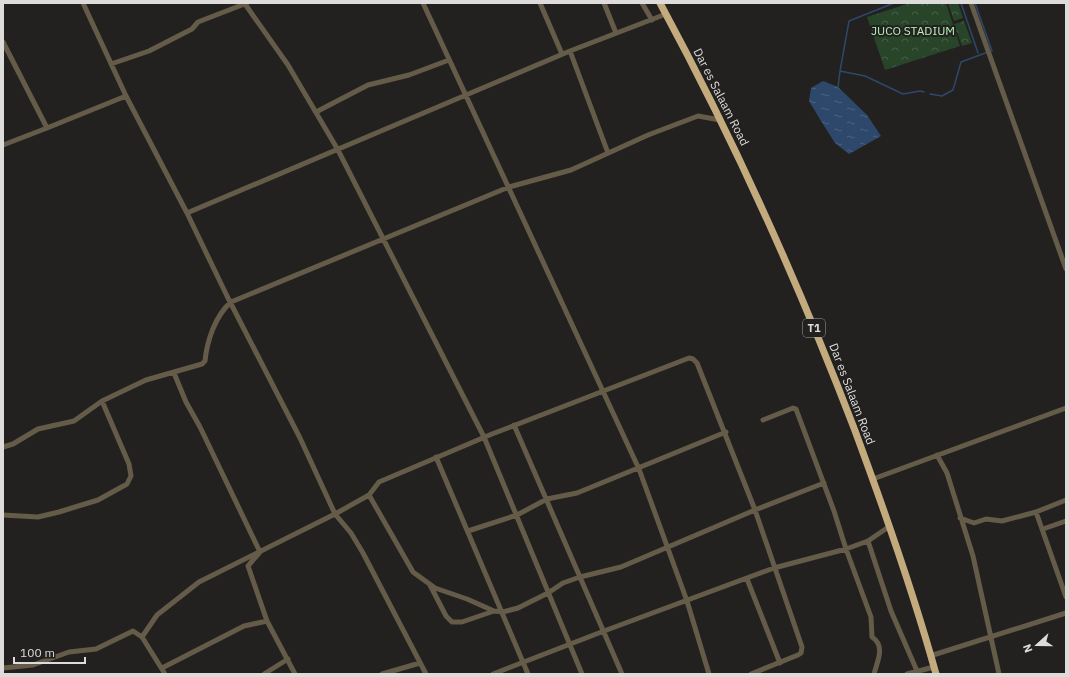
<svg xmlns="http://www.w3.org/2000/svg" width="1069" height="677" viewBox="0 0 1069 677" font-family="'IBM Plex Sans',sans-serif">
  <defs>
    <pattern id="park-crowns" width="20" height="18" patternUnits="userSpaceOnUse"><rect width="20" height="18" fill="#28452a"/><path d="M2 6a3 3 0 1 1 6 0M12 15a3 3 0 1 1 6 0" fill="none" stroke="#475f48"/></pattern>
    <pattern id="water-ripples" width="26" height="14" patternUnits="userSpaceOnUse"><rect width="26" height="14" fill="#2d486b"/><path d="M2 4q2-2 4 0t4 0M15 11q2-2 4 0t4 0" fill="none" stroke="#4b6280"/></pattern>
  </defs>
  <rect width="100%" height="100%" fill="#22211f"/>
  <path fill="url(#park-crowns)" d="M 910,3 L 946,3 L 960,46 L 885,70 L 867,17 Z
    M 948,3 L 958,3 L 963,18 L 954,21 Z
    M 964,21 L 972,43 L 962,46 L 954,24 Z"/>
  <path fill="url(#water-ripples)" d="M 823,81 L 838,87 L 867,115 L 881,136 L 849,154 L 835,143 L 821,121 L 809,101 L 811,88 Z"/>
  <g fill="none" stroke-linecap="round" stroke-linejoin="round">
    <path stroke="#2d486b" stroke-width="1.5" d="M 961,3 L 978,53
      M 975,3 L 992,51
      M 840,71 L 849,21 L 894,3
      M 838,87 L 840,71 L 865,76 L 903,94 L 920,91 L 924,92
      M 930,94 L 942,96 L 953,90 L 961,62 L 988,52"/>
    <path stroke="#655b49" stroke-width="5" d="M 83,3 L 126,96 L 187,213 L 227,296 L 300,438 L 335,514 L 351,533 L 363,553 L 426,674
      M 423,3 L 639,469 L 687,601 L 709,674
      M 540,3 L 562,54
      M 604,3 L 616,33
      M 642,3 L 652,20
      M 971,3 L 1066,269
      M 245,4 L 288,65 L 338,150 L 484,437 L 582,674
      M 3,42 L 47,128 L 3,145
      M 570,51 L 608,153
      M 111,64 L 149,51 L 192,29 L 198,22 L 247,3
      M 316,112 L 368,85 L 409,75 L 449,60
      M 47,128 L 126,96
      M 187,213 L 570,51 L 666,14
      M 174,373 L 186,402 L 200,427 L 260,552 L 248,566 L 267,621 L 295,674
      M 763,420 L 793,408 L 796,409 L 834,511 L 846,549 L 871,617 L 872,637 C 886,646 877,662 874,674
      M 514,425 L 622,674
      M 3,447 L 13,444 L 38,429 L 74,421 L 102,401 L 146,380 L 202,364 L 205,361 C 207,341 215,316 231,302 L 509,187 L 571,170 L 648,135 L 698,116 L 720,120
      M 937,455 L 947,473 L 973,556 L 999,674
      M 436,457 L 528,674
      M 873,479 L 1066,408
      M 369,495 L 413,572 L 435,588 L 467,599 L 494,611
      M 1036,512 L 1066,597
      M 3,515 L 38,517 L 59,512 L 98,500 L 127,484 L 131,476 L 129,464 L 102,401
      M 960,518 L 974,523 L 986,519 L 1002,521 L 1036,512 L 1066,500
      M 1043,529 L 1066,521
      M 468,531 L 517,515 L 547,499 L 577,493 L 726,432
      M 868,541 L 891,611 L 917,671
      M 747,579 L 780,663
      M 430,585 L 446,616 L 452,622 L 462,622 L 494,611 L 503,612 L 518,608 L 548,593 L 563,583 L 580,577 L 621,567 L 755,510 L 824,483
      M 142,637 L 165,674
      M 930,656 L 1066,613
      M 3,668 L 33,665 L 69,652 L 96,649 L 133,631 L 142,637 L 157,615 L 199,582 L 335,514 L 369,495 L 379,482 L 492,434 L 689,358 L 693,359 L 697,363 L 755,510 L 802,647 L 801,653 L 798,655 L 751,674
      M 162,668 L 244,626 L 267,621
      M 264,674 L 288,659
      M 382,674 L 420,663
      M 493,674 L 604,631 L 774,568 L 846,549 L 868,541 L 890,526
      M 907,674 L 934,667"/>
    <path stroke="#c4ab7e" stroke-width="7" d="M 660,3 C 734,140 798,282 854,428 C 884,509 913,591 936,674"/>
  </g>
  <g text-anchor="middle" stroke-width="4" stroke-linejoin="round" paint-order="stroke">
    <rect fill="#22211f" stroke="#a5a4a3" stroke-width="1" x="803" y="319" width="22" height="18" rx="3"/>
    <g font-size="11" font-weight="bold" fill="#dddcdb">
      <text x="814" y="332">T1</text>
    </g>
    <g font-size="12" fill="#b7f2b9" stroke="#22211f">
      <text x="913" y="35">JUCO STADIUM</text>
    </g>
    <g font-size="12" fill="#dddcdb" stroke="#22211f">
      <text transform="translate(721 97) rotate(63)" y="4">Dar es Salaam Road</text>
      <text transform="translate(852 394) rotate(69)" y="4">Dar es Salaam Road</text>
    </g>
  </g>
  <rect width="1069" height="677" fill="none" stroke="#dddcdb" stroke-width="8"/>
  <g transform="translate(1037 645) rotate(249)" stroke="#22211f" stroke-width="3" paint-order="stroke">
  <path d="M0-3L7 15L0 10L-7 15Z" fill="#dddcdb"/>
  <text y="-6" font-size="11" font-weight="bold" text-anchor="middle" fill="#dddcdb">N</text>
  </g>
  <path d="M14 657v6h71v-6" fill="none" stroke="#dddcdb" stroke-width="2"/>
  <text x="20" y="657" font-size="12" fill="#dddcdb" stroke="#22211f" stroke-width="3" paint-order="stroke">100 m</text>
</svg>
